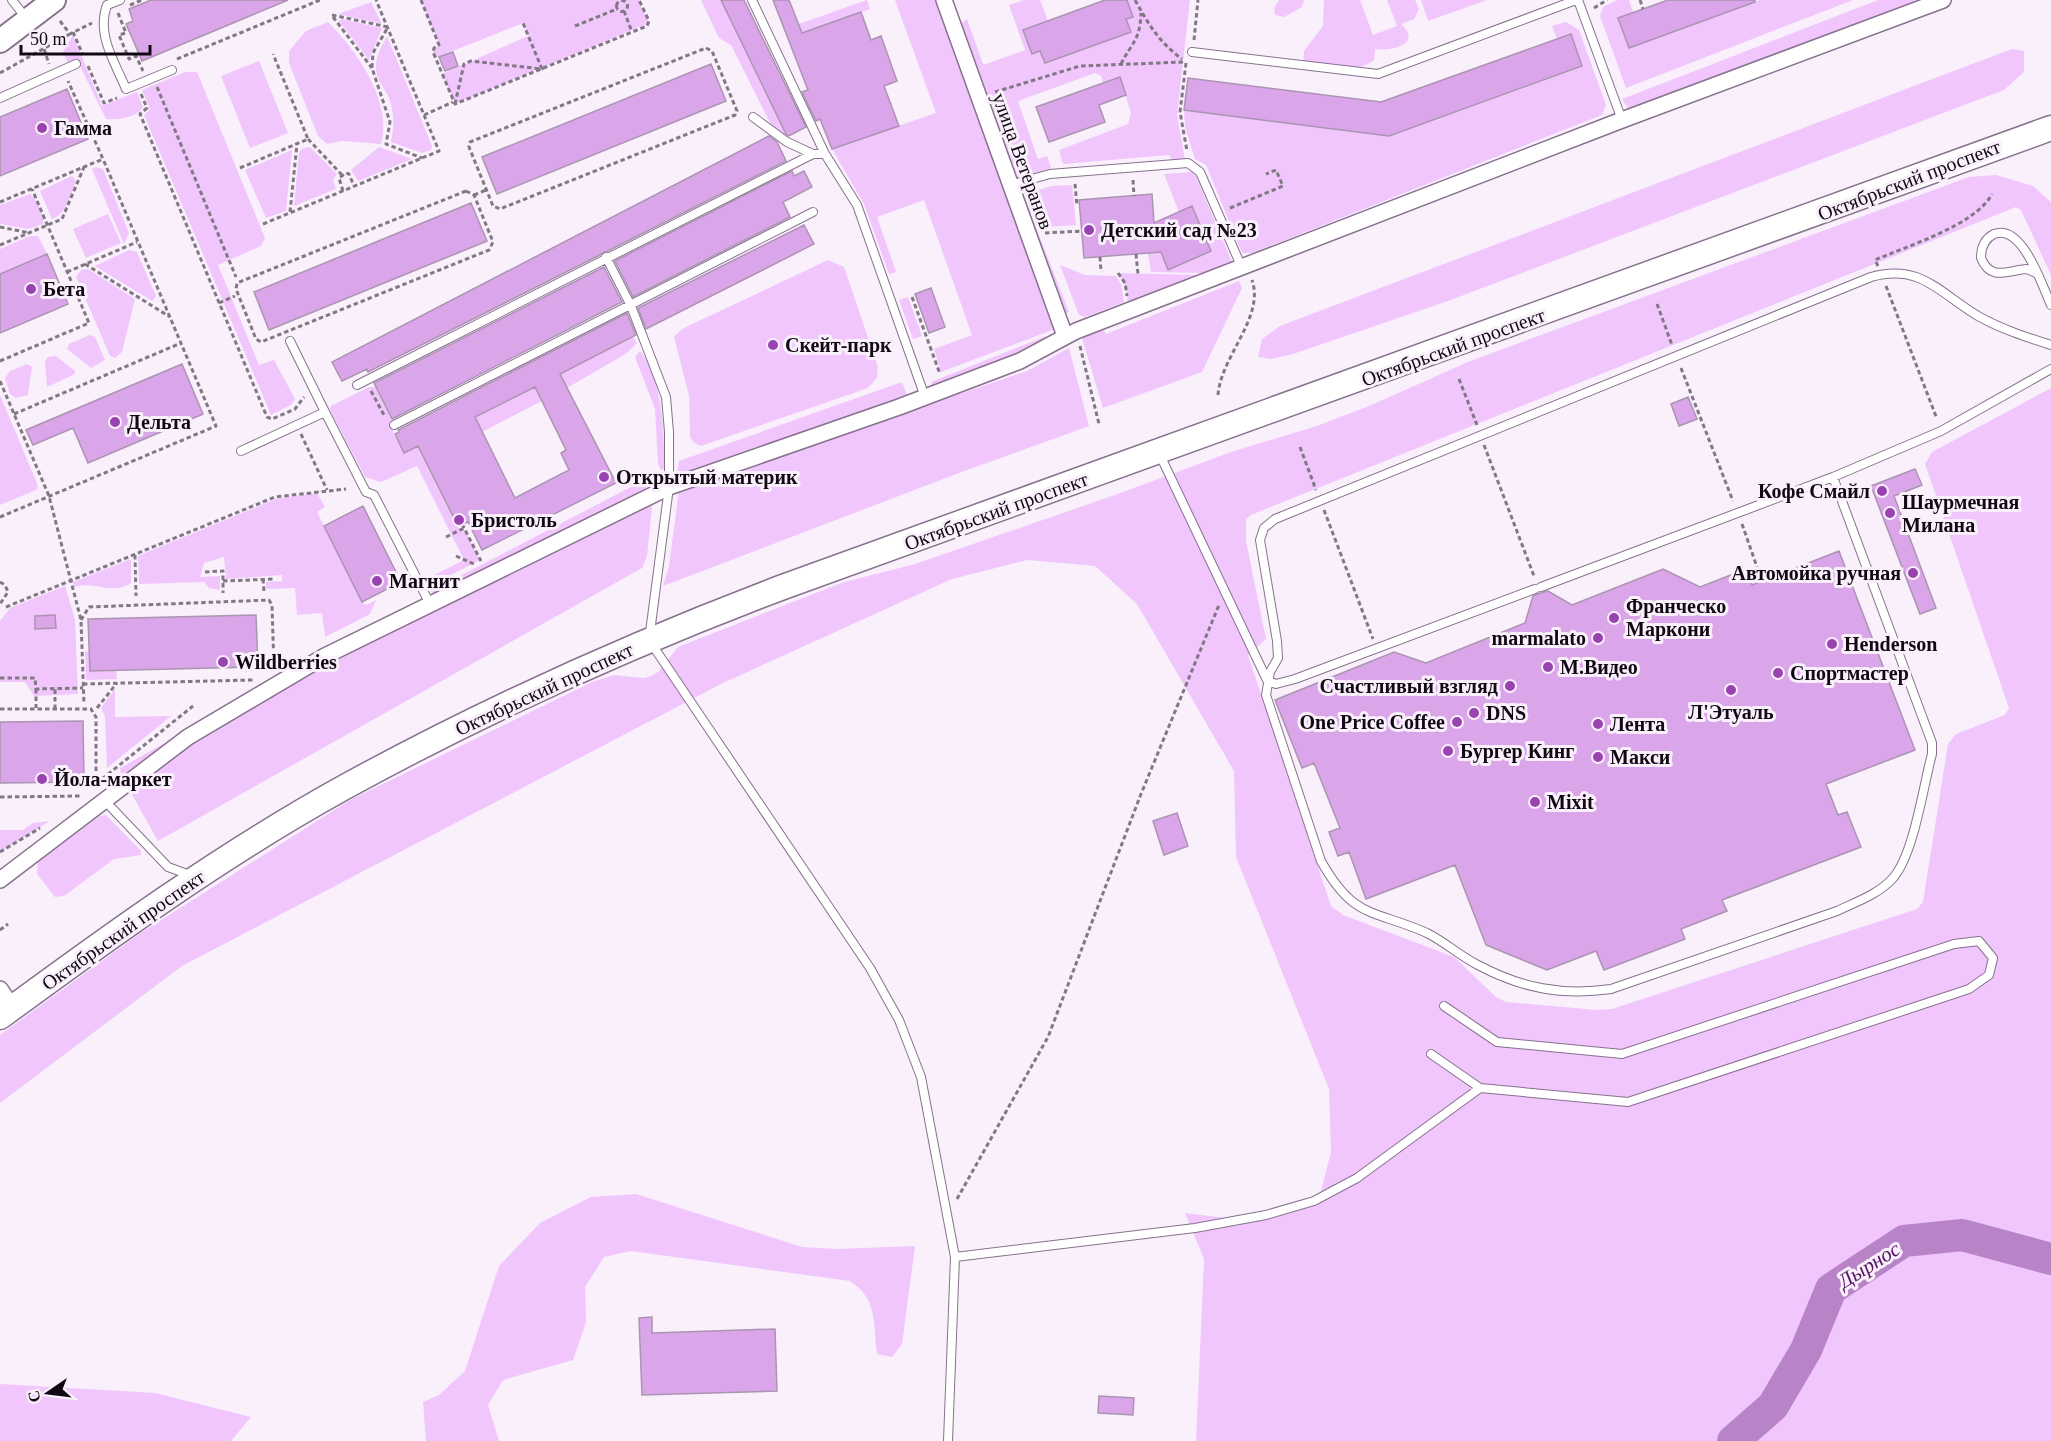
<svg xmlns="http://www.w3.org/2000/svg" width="2051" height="1441" viewBox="0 0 2051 1441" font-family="'Times New Roman',serif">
  <rect width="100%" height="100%" fill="#f9f0fc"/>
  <path fill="#f0c6fd" d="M 421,0 L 639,0 L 649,23 L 455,104 L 442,74 L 528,36 L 523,23 L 435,58 L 433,50 L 439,45 Z
    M 701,0 L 721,0 L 787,137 L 771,125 L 731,45 L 719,38 Z
    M 867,0 L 870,9 L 814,29 L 854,141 L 936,113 L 895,0 L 940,0 L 1058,328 L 941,372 L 934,349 L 972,335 L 924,200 L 877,217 L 896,272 L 889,274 L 864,204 L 832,149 L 846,143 L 799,24 Z
    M 1024,0 L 1040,0 L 1048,21 L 1024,30 L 1033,54 L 1040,51 L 1045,63 L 1131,32 L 1126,19 L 1132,17 L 1127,0 L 1190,0 L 1177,114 L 1185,160 L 1173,161 L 1169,155 L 1063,164 L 1059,150 L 1128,124 L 1131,113 L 1120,78 L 1103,83 L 1101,76 L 1095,73 L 1018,101 L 1038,159 L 1047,156 L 1051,168 L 1015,180 L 958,25 L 967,19 L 983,64 L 986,64 L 1025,50 L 1009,5 Z
    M 1279,0 L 1304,0 L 1302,7 L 1284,17 L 1275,15 L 1274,8 Z
    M 1324,0 L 1360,0 L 1373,35 L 1397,26 L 1387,0 L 1415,0 L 1419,9 L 1414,19 L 1401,24 C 1423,44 1392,52 1375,49 L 1374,60 C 1356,75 1325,65 1303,62 L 1304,51 L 1323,26 Z
    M 1421,0 L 1487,0 L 1428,21 Z
    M 1617,0 L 1629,0 L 1633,12 L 1618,18 L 1629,47 L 1760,0 L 1853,0 L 1626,88 L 1600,16 L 1603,7 Z
    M 1878,0 L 1925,0 L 1629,110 L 1622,99 Z
    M 371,2 L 382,24 L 338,14 Z
    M 341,19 L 382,28 L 369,60 L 339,21 Z
    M 328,22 C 357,51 393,102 381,144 L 342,141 L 327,144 L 318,136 L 289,63 L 289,51 L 306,31 Z
    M 1566,22 L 1579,30 L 1606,105 L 1602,115 L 1252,253 L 1242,253 L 1206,165 L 1195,159 L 1185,127 L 1184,110 L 1393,135 L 1582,67 L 1571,34 L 1557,39 L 1552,26 Z
    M 73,35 L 102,106 L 137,92 L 143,107 C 136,118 118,120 106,119 L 77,60 L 68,64 L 63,52 Z
    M 387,36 L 432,146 L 431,150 L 422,153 L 391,142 C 394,125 395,112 388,96 C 383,86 375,78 376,66 C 376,55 382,46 387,36 Z
    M 2012,49 L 2024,51 L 2024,72 L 2004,90 L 1448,301 L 1293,354 L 1271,359 L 1258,357 L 1262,339 L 1280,326 Z
    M 259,61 L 288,133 L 250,148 L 221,76 Z
    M 185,72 L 197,72 L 265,238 L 261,246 L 218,265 L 259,365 L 274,360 L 295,399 L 291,405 L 271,415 L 144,115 L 150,109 L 142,90 Z
    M 310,147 L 337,174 L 333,180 L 336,189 L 294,206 L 299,152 L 303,148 Z
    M 379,147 L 412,159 L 358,181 L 351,170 Z
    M 292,150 L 286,211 L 266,218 L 245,170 Z
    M 96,167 L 103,169 L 129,233 L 124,244 L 92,169 Z
    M 1192,172 L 1196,176 L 1232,262 L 1201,273 L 1151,272 L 1148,253 L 1160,252 L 1168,270 L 1211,251 L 1192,207 L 1179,212 L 1164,174 Z
    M 1996,175 L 2033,186 L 2051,202 L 2051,275 L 2021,210 L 2016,207 L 1251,515 L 1246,519 L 1246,541 L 1266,639 L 1248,655 L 1331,906 L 1343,915 L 1454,957 L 1496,997 L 1506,1002 L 1597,1010 L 1612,1009 L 1917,909 L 1923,902 L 1948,744 L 1956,734 L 2005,715 L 2009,708 L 1925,464 L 1932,452 L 2051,388 L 2051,1441 L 1196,1441 L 1204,1259 L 1185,1213 L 1242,1220 L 1319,1199 L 1331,1152 L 1329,1089 L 1236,857 L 1234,771 L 1137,604 L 1095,566 L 1027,560 L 952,579 L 721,684 L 182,966 L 0,1103 L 0,1035 L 139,934 L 350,800 L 592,682 L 614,675 L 644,678 L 651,676 L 658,672 L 678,647 L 844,582 L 915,564 L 1112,496 L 1234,451 L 1317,426 L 1369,406 L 1468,362 L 1969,177 Z
    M 72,176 L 76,181 C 71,193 66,215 52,219 L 40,191 Z
    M 1072,185 L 1076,225 L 1046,227 L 1035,191 L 1052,186 Z
    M 30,194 C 37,200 45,216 43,224 L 29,229 L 0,224 L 0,205 Z
    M 1023,194 L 1069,312 L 1061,316 L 1021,195 Z
    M 108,214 L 121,243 L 86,258 L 73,229 Z
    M 30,236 L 38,236 L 47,254 L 0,274 L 0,249 Z
    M 129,250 L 137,252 L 156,296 L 152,301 L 95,266 Z
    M 828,260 L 844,267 L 878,367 L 877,378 L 868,388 L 701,446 L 694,443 L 690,437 L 689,396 L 674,337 L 682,329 Z
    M 1060,265 L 1085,275 L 1116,276 L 1121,284 L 1124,302 L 1085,317 L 1079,315 Z
    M 88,269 L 135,299 L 122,352 L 115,358 L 110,356 L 76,277 L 81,270 Z
    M 1118,273 L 1202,275 L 1128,304 L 1126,287 Z
    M 1239,281 L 1242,288 L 1202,372 L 1103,408 L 1081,335 L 1103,329 L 1106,334 Z
    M 908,297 L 922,336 L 913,339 L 899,300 Z
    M 90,335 L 95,337 L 105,360 L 91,368 L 67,349 L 69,344 Z
    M 1046,336 L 1044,343 L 933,389 L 931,382 Z
    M 633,337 L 637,343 L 627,353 L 567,388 L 426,461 L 460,531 L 464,529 L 480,560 L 428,587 L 424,580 L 464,560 L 417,466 L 381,482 L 365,477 L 330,410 L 331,406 L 369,387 L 375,387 L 390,417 L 394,435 L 405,453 Z
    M 1069,348 L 1089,426 L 959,473 L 663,586 L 669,566 L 679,490 L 1027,371 Z
    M 640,351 C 662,376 665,436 664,469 L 661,470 L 658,464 L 655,409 L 635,357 Z
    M 56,356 L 75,371 L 75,374 L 47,387 L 45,361 L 48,357 Z
    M 27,364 L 32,367 L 28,395 L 16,398 L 10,394 L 5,378 L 10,371 Z
    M 902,382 L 908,398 L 676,478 L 679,461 Z
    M 0,395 L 38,486 L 36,490 L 0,505 Z
    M 650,477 L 655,480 L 647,556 L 642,568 L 158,841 L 121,775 L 120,768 L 432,595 L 431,591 Z
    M 317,493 L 325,507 L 317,512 L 362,602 L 366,605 L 376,600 L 370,614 L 325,637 L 322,613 L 297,615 L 295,588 L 266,589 L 266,582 L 282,581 L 282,575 L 226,579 L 224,557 L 204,563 L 200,577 L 220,576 L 220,590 L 209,588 L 204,582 L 139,584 L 138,556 L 276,499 Z
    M 131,559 L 131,583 C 111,596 95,580 74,587 L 73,582 Z
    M 65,586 L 75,620 L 78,694 L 34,696 L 25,682 L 0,682 L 0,621 L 10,608 Z
    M 90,651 L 90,671 L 116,670 L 117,679 L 86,680 L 85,652 Z
    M 115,689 L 115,717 L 171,716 L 107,768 L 105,716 L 101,708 Z
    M 106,815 L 141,851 L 141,855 L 114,859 L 64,896 L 55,897 L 37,874 L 38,862 L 100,816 Z
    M 50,821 L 0,852 L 0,830 L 23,830 L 33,823 Z
    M 636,1194 L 802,1247 L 836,1249 L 915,1246 L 902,1344 L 892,1357 L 877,1354 C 873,1323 878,1299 850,1281 L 631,1251 L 604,1257 L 585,1287 L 586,1322 L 573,1360 L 503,1380 L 488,1405 L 499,1441 L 426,1441 L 423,1402 L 439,1395 L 465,1371 L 499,1266 L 540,1223 L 591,1197 Z
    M 0,1384 L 155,1393 L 251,1417 L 231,1441 L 0,1441 Z"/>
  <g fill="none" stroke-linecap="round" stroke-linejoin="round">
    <path stroke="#b884c7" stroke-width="32" d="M 1733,1441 L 1773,1406 L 1806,1350 L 1831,1289 L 1904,1241 L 1962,1235 L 2051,1259"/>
  </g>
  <path fill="#dba5ea" stroke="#ab94b1" stroke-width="1.5" fill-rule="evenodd" d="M 151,0 L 288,0 L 142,61 L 126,24 L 133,21 L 129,9 Z
    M 721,0 L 744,0 L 806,127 L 789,136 L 786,134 Z
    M 773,0 L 789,0 L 802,33 L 861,12 L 871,40 L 881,36 L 897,81 L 884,86 L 899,126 L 832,149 L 820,119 L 816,121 L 802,92 L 808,90 Z
    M 1105,0 L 1127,0 L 1133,17 L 1126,19 L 1131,32 L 1045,63 L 1040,51 L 1032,54 L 1023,30 Z
    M 1668,0 L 1755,0 L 1755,2 L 1629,48 L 1618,18 Z
    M 1571,34 L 1582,66 L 1389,136 L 1184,110 L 1188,78 L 1381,102 Z
    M 453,52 L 458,66 L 445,71 L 439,57 Z
    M 711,64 L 726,101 L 497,194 L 482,157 Z
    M 1120,77 L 1126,95 L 1099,105 L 1105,122 L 1049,142 L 1036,107 Z
    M 67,89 L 88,139 L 0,176 L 0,117 Z
    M 769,136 L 777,142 L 786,161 L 368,372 L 367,369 L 342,381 L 332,362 Z
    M 792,171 L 794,176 L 804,171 L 812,187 L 783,202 L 790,217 L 633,297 L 615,261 Z
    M 1152,194 L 1154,223 L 1192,206 L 1211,251 L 1168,270 L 1161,252 L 1084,258 L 1079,200 Z
    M 471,203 L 487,241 L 269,330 L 254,292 Z
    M 804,225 L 814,244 L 646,329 L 638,308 Z
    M 47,254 L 68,304 L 0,333 L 0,274 Z
    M 604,267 L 622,302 L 392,419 L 374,383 Z
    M 931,288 L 945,327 L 929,333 L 915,294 Z
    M 627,313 L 636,335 L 560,374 L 616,483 L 482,550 L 468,522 L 458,526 L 418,446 L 404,453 L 395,434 L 399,432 L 398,430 ZM 535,387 L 566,450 L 561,453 L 569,470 L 515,498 L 475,417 Z
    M 182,364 L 203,414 L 88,463 L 73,428 L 33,445 L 26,430 Z
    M 1688,397 L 1697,419 L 1679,426 L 1671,404 Z
    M 1915,469 L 1922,485 L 1894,496 L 1936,608 L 1920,614 L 1871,486 Z
    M 363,506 L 401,582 L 362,602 L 324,526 Z
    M 1839,551 L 1915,750 L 1826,784 L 1838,815 L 1847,812 L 1861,847 L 1722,900 L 1727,911 L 1681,929 L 1685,939 L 1604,970 L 1596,951 L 1547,970 L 1486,945 L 1455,865 L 1366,899 L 1349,852 L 1338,856 L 1329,832 L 1340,828 L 1314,763 L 1302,768 L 1275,700 L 1394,652 L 1426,663 L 1525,623 L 1533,596 L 1540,593 L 1548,591 L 1572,605 L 1663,569 L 1700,587 L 1746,569 L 1752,585 Z
    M 55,615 L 56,628 L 35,629 L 35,616 Z
    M 256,615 L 258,667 L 90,671 L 88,619 Z
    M 83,721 L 84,782 L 0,783 L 0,722 Z
    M 1177,813 L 1188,846 L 1164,855 L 1153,821 Z
    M 652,1317 L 652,1333 L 775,1329 L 777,1391 L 642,1395 L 639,1318 Z
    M 1099,1396 L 1134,1398 L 1133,1415 L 1098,1413 Z"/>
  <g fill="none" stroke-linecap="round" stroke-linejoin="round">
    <g stroke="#87718d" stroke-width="10">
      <path id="lane" d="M 12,0 L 26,18
        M 120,0 L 107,5 C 96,35 115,62 126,89 L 172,70
        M 1578,0 L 1622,120
        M 1192,52 L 1378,74 L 1576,0
        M 0,98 L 76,64
        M 753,117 L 787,142 L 813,154
        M 825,154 L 857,205 L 925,397
        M 1010,185 L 1050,174 L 1188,163 L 1200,172 L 1242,268
        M 606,257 L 631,306 L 666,397 L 669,432 L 669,487 L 649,640 L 870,968 L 899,1020 L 921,1077 L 955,1257 L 948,1441
        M 2036,273 L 2027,269 C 2008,270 1991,282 1981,258 C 1981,248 1984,239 1994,234 C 2022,223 2042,285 2051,305
        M 290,341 L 325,412
        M 357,385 L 813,154 L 825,154 L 752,0
        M 394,425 L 813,212
        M 241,451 L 325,412 L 366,492 L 374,495 L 430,604
        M 1159,453 L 1267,680
        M 1833,477 L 1932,743 L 1932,754 C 1923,787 1914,854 1893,878 C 1879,894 1856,902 1837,911 L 1611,989 C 1562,996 1521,988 1478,965 C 1460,956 1445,942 1427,933 C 1373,909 1354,920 1321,861 L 1266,695 L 1270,672 L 1278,658 L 1277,641 L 1260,540 L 1264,528 L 1275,519 L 1871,277 C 1921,263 1939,293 1978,316 C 2001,329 2026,337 2051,345
        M 1541,587 L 1833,477 L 1941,431 L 2051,369
        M 1268,681 L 1276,684 L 1295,679 L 1535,589
        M 106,802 L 168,867 L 190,875
        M 1431,1054 L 1480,1088
        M 955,1257 L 1195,1228 L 1266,1215 L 1314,1201 L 1357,1178 L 1480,1088 L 1628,1102 L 1969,989 L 1989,975 L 1993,958 L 1979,941 L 1954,944 L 1622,1054 L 1497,1042 L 1444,1006"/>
    </g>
    <g stroke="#87718d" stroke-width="18">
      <path id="street" d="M 944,0 L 1065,336
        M 0,880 L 188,737 L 325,656 L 669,487 L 899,407 L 1020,361 L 1076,331 L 1622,120 L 1943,0
        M 0,989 L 13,1008"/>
    </g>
    <g stroke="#87718d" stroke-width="26">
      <path id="secondary" d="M 0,41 L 54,0"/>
    </g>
    <g stroke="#87718d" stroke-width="27">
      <path id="primary" d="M 0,1017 C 110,936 222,855 343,788 C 485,710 632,644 783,587 L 2051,128"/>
    </g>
    <path stroke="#817883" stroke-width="3" stroke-dasharray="4.5 3" stroke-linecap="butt" d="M 421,0 L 439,45 L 434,48 L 433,52 L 455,104 L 647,26 L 649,21 L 639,0
      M 1135,0 C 1149,25 1159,42 1182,59
      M 1640,0 L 1643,9
      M616.5 6a5.5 5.5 0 1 1 11 0a5.5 5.5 0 1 1-11 0Z
      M 130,5 L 142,0
      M 1594,8 L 1607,0
      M 624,11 L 632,32
      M 118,13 L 126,33 L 119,35 L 129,59 L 136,56 L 143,71
      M 332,15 L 388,27 L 373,53 L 372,68 L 390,122 L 386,144 L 422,158
      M 333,17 L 372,68
      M 60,21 L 70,34 L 92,23
      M 575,26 L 617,9
      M 73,32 L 83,55
      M 1194,40 L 1198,0
      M 706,48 L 712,51 L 737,111 L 735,115 L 500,209 L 493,206 L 469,147 L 470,142 Z
      M 44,49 L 49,64
      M 177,59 L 320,0
      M 1186,63 L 1180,112 L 1187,151
      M 1121,64 C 1132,42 1140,41 1141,13
      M 88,66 L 104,103 L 117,98
      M 0,73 L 70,34
      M 157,87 L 236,277
      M 995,92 L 1080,66 L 1184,62
      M 141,94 L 147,108 L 140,114 L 267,417 L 272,419 L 295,409 L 304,397
      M 455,104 L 464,64 L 471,61 L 542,69 L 523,23
      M 424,115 L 453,102
      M 308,139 L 342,175
      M 240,168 L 308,139 L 273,54
      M 1133,180 L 1134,196
      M 1075,184 L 1077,206
      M 343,191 L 339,178 L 346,173 L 349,174 L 354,186
      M 466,191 L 474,195 L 493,242 L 489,250 L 261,342 L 256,339 L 236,289 L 237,283 Z
      M 474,195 L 486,190
      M 0,202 L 103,159 L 68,81
      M 1230,208 L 1283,186 L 1276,170 L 1266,174
      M 290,212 L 297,144
      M 263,224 L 439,151 L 376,0
      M 0,227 L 30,233
      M 1045,233 L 1082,231
      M 0,245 L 62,219 L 84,167
      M 1136,254 L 1138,274
      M 1100,257 L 1101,272
      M 85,264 L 170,317
      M 1878,266 L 1875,260 C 1907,246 1976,225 1992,194
      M 67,272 L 137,242
      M 1118,273 L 1125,283 L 1127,296
      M 1886,286 L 1937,419
      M 912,297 L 940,374
      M 219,303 L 235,296
      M 1657,304 L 1672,345
      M 1080,346 L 1099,424
      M 0,361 L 89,323 L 32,189
      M 1681,368 L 1733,501
      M 1459,379 L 1477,425
      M 0,381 L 49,496 L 81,620 L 84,704
      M 371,391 L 385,417
      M 1218,395 C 1221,356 1265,317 1252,280
      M 14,414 L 181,343
      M 301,434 L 327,490
      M 1484,445 L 1534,576
      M 1300,447 L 1316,490
      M 1324,510 L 1373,639
      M 0,517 L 216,426 L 103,159
      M 462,524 L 481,561
      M 1742,524 L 1757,567
      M 446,537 L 464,528
      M 135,555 L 136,596
      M 456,556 L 476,565
      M 205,572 L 223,571 L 223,593
      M 263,579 L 264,592
      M 223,581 L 275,579
      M 0,582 L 5,585 L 8,592 L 0,604
      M 6,607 L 275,497 L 346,489
      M 81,620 L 89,607 L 269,600 L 272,605 L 274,669
      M 0,678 L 35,678 L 36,689 L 83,688
      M 83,684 L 253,680
      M 36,689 L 36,708
      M 97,708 L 117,683
      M 0,709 L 91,709 L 96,717 L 96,788
      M 55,709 L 55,688
      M 102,779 L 193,706
      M 0,797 L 82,796
      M 0,852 L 40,828
      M 0,930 L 8,924
      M 957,1199 L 1048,1037 L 1141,794 L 1219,605"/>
    <use href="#lane" stroke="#fff" stroke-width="8"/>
    <use href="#street" stroke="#fff" stroke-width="15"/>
    <use href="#secondary" stroke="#fff" stroke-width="22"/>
    <use href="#primary" stroke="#fff" stroke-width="24"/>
  </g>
  <g fill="#9943b0" stroke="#f9f0fc" stroke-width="2">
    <circle cx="42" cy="128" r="6"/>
    <circle cx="1089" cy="230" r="6"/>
    <circle cx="31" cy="289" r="6"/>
    <circle cx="773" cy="345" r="6"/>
    <circle cx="115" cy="422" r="6"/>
    <circle cx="604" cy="477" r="6"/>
    <circle cx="1882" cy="491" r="6"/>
    <circle cx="1890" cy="513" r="6"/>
    <circle cx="459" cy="520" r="6"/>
    <circle cx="1913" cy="573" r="6"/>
    <circle cx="377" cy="581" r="6"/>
    <circle cx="1614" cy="618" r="6"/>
    <circle cx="1598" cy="638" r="6"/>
    <circle cx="1832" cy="644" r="6"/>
    <circle cx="223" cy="662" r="6"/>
    <circle cx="1548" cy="667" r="6"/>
    <circle cx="1778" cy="673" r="6"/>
    <circle cx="1510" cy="686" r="6"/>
    <circle cx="1731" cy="690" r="6"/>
    <circle cx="1474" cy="713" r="6"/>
    <circle cx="1457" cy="722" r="6"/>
    <circle cx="1598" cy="724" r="6"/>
    <circle cx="1448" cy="751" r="6"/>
    <circle cx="1598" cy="757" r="6"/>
    <circle cx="42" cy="779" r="6"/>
    <circle cx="1535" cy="802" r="6"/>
  </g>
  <g text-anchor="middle" stroke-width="6" stroke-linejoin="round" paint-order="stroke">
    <g font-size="20" font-weight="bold" fill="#100812" stroke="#f9f0fc" text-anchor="start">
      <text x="54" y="135">Гамма</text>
      <text x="1101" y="237">Детский сад №23</text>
      <text x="43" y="296">Бета</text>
      <text x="785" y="352">Скейт-парк</text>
      <text x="127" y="429">Дельта</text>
      <text x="616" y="484">Открытый материк</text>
      <text x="1870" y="498" text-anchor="end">Кофе Смайл</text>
      <text x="1902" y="509">Шаурмечная<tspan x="1902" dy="23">Милана</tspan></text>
      <text x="471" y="527">Бристоль</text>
      <text x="1901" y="580" text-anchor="end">Автомойка ручная</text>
      <text x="389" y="588">Магнит</text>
      <text x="1626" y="613">Франческо<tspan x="1626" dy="23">Маркони</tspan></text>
      <text x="1586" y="645" text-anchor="end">marmalato</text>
      <text x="1844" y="651">Henderson</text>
      <text x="235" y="669">Wildberries</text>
      <text x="1560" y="674">М.Видео</text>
      <text x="1790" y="680">Спортмастер</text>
      <text x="1498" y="693" text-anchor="end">Счастливый взгляд</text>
      <text x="1731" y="719" text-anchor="middle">Л'Этуаль</text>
      <text x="1486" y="720">DNS</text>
      <text x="1445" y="729" text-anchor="end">One Price Coffee</text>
      <text x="1610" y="731">Лента</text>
      <text x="1460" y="758">Бургер Кинг</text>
      <text x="1610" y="764">Макси</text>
      <text x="54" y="786">Йола-маркет</text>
      <text x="1547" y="809">Mixit</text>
    </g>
    <g font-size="20" fill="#100812" stroke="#f9f0fc">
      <text transform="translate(1023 161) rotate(70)" y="7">улица Ветеранов</text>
      <text transform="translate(1909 180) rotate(-21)" y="7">Октябрьский проспект</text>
      <text transform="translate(1453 347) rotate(-20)" y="7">Октябрьский проспект</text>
      <text transform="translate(996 511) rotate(-20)" y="7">Октябрьский проспект</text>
      <text transform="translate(544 689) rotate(-25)" y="7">Октябрьский проспект</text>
      <text transform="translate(123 930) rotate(-35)" y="7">Октябрьский проспект</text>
    </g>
    <g font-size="21" font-style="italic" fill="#541264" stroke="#f9f0fc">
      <text transform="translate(1869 1265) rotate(-32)" y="7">Дырнос</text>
    </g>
  </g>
  <g transform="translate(48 1393) rotate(256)" stroke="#f9f0fc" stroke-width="4.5" paint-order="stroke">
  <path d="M0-4.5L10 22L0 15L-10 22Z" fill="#100812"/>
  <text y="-9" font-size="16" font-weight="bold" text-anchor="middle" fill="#100812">С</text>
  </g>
  <path d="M21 45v9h129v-9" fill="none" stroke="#100812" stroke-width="3"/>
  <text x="30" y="45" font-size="18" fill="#100812" stroke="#f9f0fc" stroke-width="4.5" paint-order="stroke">50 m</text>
</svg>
